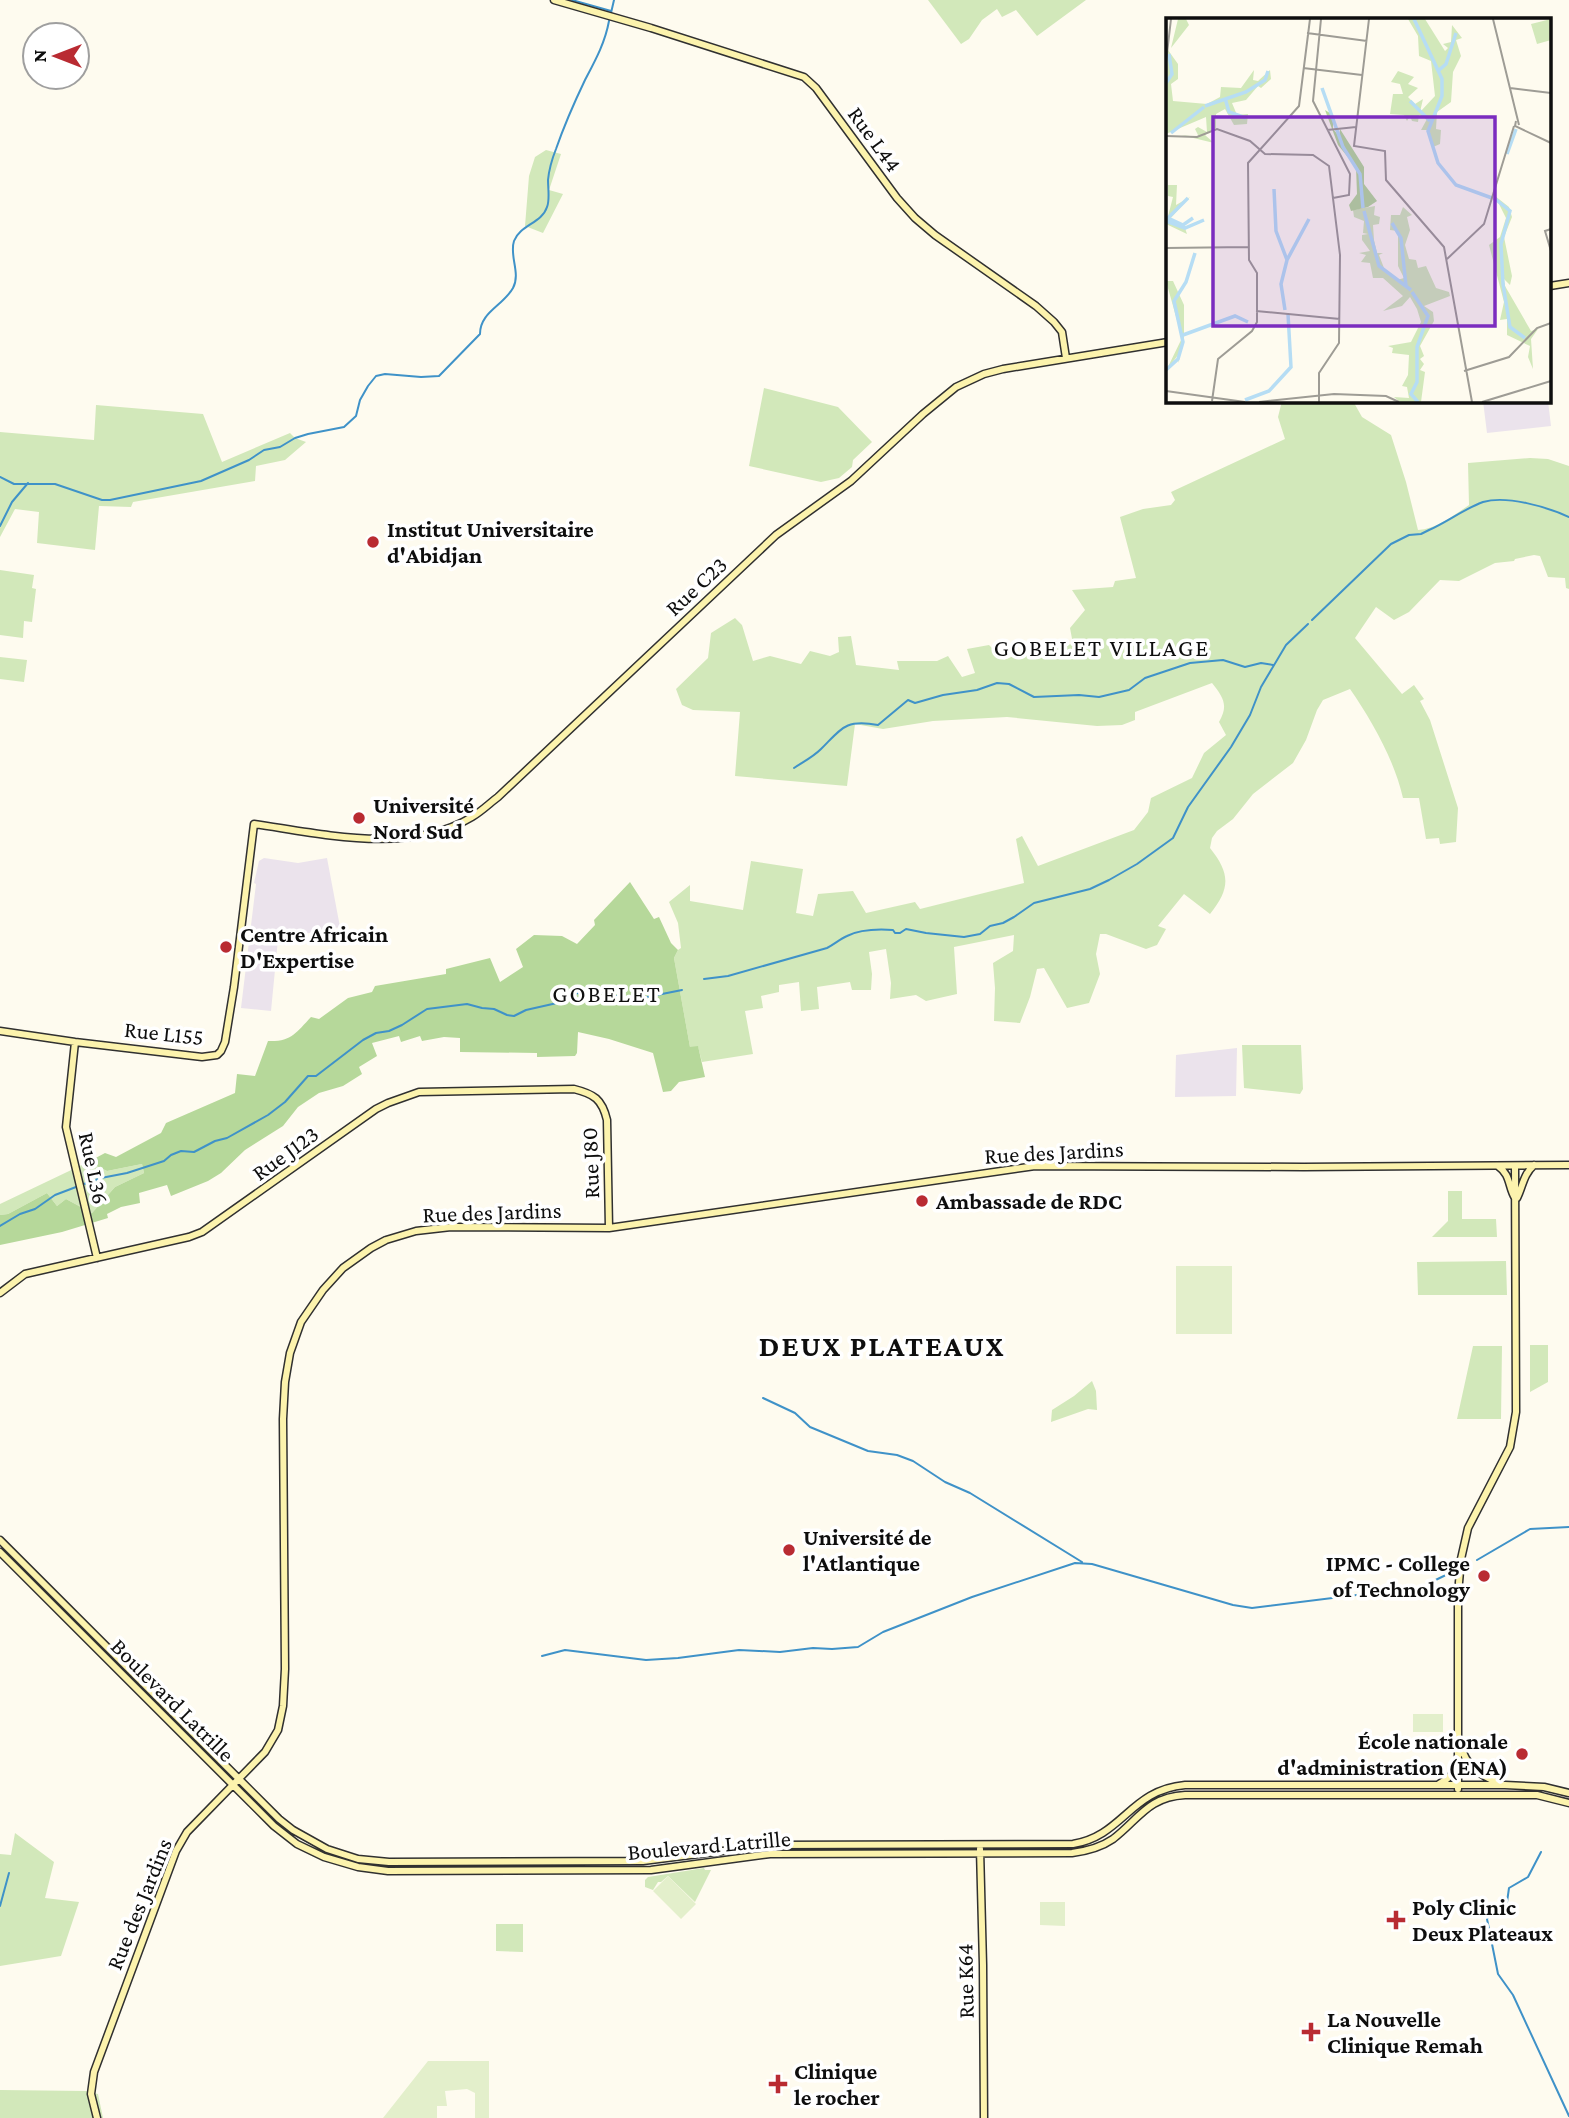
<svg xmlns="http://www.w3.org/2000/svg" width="1569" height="2118" viewBox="0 0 1569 2118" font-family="'Crimson Pro',serif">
  <rect width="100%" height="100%" fill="#fefbef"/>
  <path fill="#ebe3ec" d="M 1483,401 L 1548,401 L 1551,426 L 1487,433 Z
    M 264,858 L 298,863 L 327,858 L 340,927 L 278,939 L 271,1011 L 241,1008 L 256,884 L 254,883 L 259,861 Z
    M 1237,1048 L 1236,1096 L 1175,1097 L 1176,1055 Z"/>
  <path fill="#d2e8ba" d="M 928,0 L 1086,0 L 1037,36 L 1016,10 L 1002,17 L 997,9 L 982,20 L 969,39 L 961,44 Z
    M 546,150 L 561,154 L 549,190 L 563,194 L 543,233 L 525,226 L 529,176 L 535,157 Z
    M 764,388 L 838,407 L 872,442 L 853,460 L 852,467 L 839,478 L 821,482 L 749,466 Z
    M 1282,401 L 1353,401 L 1362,417 L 1391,435 L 1406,482 L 1418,530 C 1437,529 1454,515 1469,505 L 1468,463 L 1530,458 L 1548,459 L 1569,466 L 1569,589 L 1566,588 L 1565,578 L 1548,577 L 1540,556 L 1534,555 L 1515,559 L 1514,561 L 1495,563 L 1459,581 L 1440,580 L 1409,612 L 1394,620 L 1376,607 L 1355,638 L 1402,694 L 1414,685 L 1424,699 L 1420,701 L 1430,720 L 1458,808 L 1456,842 L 1440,844 L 1439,838 L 1426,839 L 1419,798 L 1403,798 C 1394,759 1372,721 1350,689 L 1323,700 L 1317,710 L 1306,740 L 1293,763 L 1253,794 L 1233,819 L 1217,831 L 1212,838 L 1210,848 C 1230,873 1231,888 1210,914 L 1184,894 L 1158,926 L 1166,929 L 1157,945 L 1146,949 L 1106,934 L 1100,934 L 1096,954 L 1100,974 L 1089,1003 L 1067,1008 L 1044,968 L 1037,969 L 1030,997 L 1020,1023 L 994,1021 L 995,988 L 993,963 L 1013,951 L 1014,935 L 954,947 L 957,994 L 926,1001 L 916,995 L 890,999 L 891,983 L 886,949 L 869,952 L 872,974 L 871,990 L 852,990 L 850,982 L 817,987 L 819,1009 L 801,1011 L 799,982 L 779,985 L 779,992 L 761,996 L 763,1008 L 745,1011 L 753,1054 L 702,1062 L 698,1047 L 690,1047 L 674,958 L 678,950 L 681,948 L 678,923 L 669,902 L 690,885 L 690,901 L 743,910 L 751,861 L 803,869 L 796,913 L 813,916 L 818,894 L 853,891 L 866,913 L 915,902 L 920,909 L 1024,883 L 1016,839 L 1022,836 L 1038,866 L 1134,830 L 1148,812 L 1151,798 L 1192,778 L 1204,753 L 1226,735 L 1219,722 C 1229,705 1223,697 1212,683 L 1135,712 L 1135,720 L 1122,725 L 1097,726 L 1007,717 L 933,721 L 883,729 L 855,724 L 847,786 L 735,776 L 740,712 L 693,710 L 682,705 L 676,689 L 708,658 L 711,633 L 735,618 L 742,625 L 753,661 L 770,656 L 801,664 L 810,651 L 830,656 L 839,652 L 838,637 L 851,636 L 856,665 L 899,670 L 897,661 L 937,661 L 948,656 L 962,677 L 975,673 L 967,649 L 989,645 L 1004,660 L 1028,650 L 1073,644 L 1070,628 L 1085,610 L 1072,590 L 1113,587 L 1115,581 L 1136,578 L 1120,517 L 1143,509 L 1171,505 L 1175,500 L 1171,492 L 1285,439 L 1278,417 Z
    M 96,405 L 203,414 L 222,462 L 290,433 L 295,438 L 306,442 L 285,460 L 256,466 L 255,481 L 133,502 L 131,507 L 99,506 L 95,550 L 37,543 L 39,512 L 15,509 L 0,537 L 0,432 L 94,440 Z
    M 0,570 L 34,575 L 32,588 L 36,589 L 32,622 L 24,621 L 23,638 L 0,635 Z
    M 0,657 L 27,660 L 24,682 L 0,679 Z
    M 1242,1045 L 1301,1045 L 1303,1089 L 1300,1094 L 1244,1088 Z
    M 88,1162 L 107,1171 L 142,1164 L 144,1173 L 115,1187 L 92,1213 L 66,1199 L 57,1206 L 47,1193 L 8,1214 L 0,1215 L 0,1204 Z
    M 1448,1191 L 1462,1191 L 1462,1219 L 1496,1219 L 1497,1237 L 1432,1237 L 1448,1221 Z
    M 1506,1261 L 1507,1295 L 1418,1295 L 1417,1262 Z
    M 1530,1345 L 1548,1345 L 1548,1382 L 1530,1392 Z
    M 1473,1346 L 1502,1346 L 1501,1419 L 1457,1419 Z
    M 1092,1381 L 1096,1391 L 1097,1410 L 1088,1409 L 1051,1422 L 1052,1410 L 1074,1396 Z
    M 15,1833 L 54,1862 L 45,1898 L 79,1902 L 61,1956 L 0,1966 L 0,1854 L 11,1855 Z
    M 704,1868 L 705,1870 L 711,1870 L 695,1902 L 668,1876 L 661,1882 L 658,1882 L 653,1890 L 645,1887 L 645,1880 L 648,1877 Z
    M 496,1924 L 523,1924 L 523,1952 L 496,1951 Z
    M 0,2090 L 86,2091 L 98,2094 L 103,2118 L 0,2118 Z"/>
  <path fill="#b6d89a" d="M 630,882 L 654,919 L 659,917 L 671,943 L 678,950 L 674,958 L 690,1047 L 698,1046 L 705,1077 L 679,1082 L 671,1091 L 663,1092 L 653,1053 L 609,1039 L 578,1032 L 577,1053 L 575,1056 L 537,1057 L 537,1053 L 460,1052 L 460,1038 L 444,1037 L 422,1041 L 420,1036 L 401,1042 L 399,1036 L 372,1043 L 377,1056 L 359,1067 L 362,1074 L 343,1086 L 319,1093 L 298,1107 L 283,1126 L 245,1150 L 221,1173 L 208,1181 L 171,1196 L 167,1185 L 139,1193 L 140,1203 L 121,1207 L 107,1214 L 108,1218 L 62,1232 L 0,1245 L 0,1215 L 8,1214 L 47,1193 L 57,1206 L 66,1199 L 92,1213 L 115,1187 L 144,1173 L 142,1164 L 107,1171 L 88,1162 L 105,1153 L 116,1157 L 161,1133 L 166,1123 L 235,1093 L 237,1074 L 255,1076 L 268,1041 C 291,1042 296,1033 311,1017 L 319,1019 L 348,998 L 372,992 L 375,986 L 446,974 L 446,969 L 490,958 L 500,982 L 523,967 L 516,949 L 534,935 L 562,936 L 577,944 L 595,925 L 594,920 Z"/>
  <path fill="#e3efcb" d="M 1176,1266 L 1232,1266 L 1232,1334 L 1176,1334 Z
    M 1413,1714 L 1443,1714 L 1443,1732 L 1413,1732 Z
    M 668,1876 L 696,1904 L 681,1919 L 653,1891 Z
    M 1040,1902 L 1065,1902 L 1065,1926 L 1040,1925 Z
    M 428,2061 L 489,2061 L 489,2118 L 475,2118 L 475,2093 L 467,2089 L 445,2091 L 447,2106 L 437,2106 L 437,2118 L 383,2118 Z"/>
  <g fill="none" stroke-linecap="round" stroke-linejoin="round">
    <path stroke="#3f92c8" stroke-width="2" d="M 572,0 L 611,11
      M 611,13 L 614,0
      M 0,477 L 14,484 L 55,484 L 102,500 L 110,500 L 201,481 L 249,460 L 264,450 L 280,447 L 295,438 L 308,434 L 344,427 L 356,416 L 360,400 L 368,386 L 376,376 L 385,374 L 421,377 L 439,376 L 480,334 C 480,312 503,306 513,288 C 521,273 509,256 514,241 C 520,225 542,223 547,207 C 550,200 548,189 548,180 C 549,170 552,159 556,149 C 564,126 574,103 585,80 C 595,61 605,43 609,21
      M 0,526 L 12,502 L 28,483
      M 1312,620 L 1391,544 L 1409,535 L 1421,534 L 1429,530 C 1447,522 1464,509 1483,502 C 1507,495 1547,507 1569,517
      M 794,768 C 803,762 813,757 821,749 C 842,728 845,719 878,725 L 908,700 L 915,703 L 943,695 L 977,690 L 997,683 L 1009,684 L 1034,697 L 1079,695 L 1099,697 L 1129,690 L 1145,678 L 1190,663 L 1223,660 L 1245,667 L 1261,663 L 1273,665
      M 704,979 L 728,976 L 827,948 C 835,944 840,939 847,936 C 861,929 879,929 893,930 L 895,933 L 900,933 L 906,929 L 926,933 L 964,937 L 980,934 L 990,926 L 1003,923 L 1014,917 L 1034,903 L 1090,889 L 1109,880 L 1137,864 L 1173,838 L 1188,807 L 1231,747 L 1250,715 L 1261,687 L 1286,645 L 1308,624
      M 81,1185 L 101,1178 L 127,1173 L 164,1161 L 171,1155 L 181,1151 L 194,1152 L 215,1141 L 227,1138 L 268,1115 L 285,1102 L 308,1076 L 316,1076 L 363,1040 L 376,1033 L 389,1031 L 402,1025 L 427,1009 L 467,1004 L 482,1008 L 494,1009 L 507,1015 L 514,1016 L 526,1010 L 557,1003 L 570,994 L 578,993 L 589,994 L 598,992 L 621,997 L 642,998 L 682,990
      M 0,1226 L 20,1214 L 35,1209 L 55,1195 L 76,1187
      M 763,1398 L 795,1413 L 810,1427 L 868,1451 L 897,1455 L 913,1461 L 945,1482 L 970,1493 L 1082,1562
      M 1477,1560 L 1530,1529 L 1569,1527
      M 542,1656 L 565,1650 L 646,1660 L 678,1658 L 739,1650 L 780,1652 L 813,1648 L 832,1649 L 858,1647 L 883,1632 L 972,1597 L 1075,1563 L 1092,1564 L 1233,1605 L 1252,1608 L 1421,1587 L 1448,1574
      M 1541,1852 L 1528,1877 L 1509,1888 L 1507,1902 L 1489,1915 L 1487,1919 L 1498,1974 L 1513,1995 L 1569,2116
      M 0,1906 L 9,1873"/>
    <g stroke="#303030" stroke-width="9">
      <path id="secondary" d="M 554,0 L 651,28 L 804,77 L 816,88 L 897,198 L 915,218 L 935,235 L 1036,306 L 1054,322 L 1062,332 L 1066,358
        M 1550,286 L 1569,283
        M 0,1031 L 75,1042 L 202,1057 L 217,1055 L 221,1051 L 225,1042 L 234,987 L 254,824 C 323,834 409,855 472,817 C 482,811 490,803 498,797 L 776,535 L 851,481 L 923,414 L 956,387 L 984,374 L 1003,369 L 1168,342
        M 75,1042 L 66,1127 L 97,1258
        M 1498,1166 C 1511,1175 1508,1187 1515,1198
        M 1517,1198 C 1523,1186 1523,1175 1534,1165
        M 0,1293 L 25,1274 L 189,1237 L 202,1232 L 376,1109 L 388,1103 L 419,1092 L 574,1089 C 594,1094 602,1099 607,1120 L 609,1228
        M 0,1540 L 279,1819 L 293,1830 L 327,1849 L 358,1859 L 389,1862 L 643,1861 L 770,1845 L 1073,1844 C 1123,1836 1130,1790 1185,1785 L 1505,1785 L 1544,1787 L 1569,1793
        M 0,1552 L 274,1826 L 297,1844 L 324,1857 L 358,1867 L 388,1871 L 651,1870 L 770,1854 L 1072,1853 C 1087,1851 1100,1848 1113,1839 C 1139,1819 1148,1797 1185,1795 L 1537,1795 L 1569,1803
        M 1460,1744 C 1466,1766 1480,1776 1500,1783
        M 1439,1784 L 1447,1779 L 1457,1768
        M 1458,1789 L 1458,1594 L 1461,1559 L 1468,1528 L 1510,1447 L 1516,1412 L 1515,1166
        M 980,1849 L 983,1965 L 984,2118
        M 97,2118 L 91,2094 L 94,2072 L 176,1851 L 187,1832 L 265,1752 L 278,1730 L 283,1706 L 285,1669 L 283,1419 L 285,1382 L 290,1353 L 301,1322 L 323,1290 L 343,1268 L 371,1248 L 386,1240 L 416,1231 L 451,1227 L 609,1228 L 1035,1166 L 1304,1167 L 1569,1165"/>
    </g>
    <use href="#secondary" stroke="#fcf3ad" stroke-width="6"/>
  </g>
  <g fill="#b92b32" stroke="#fff" stroke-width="2.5">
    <circle cx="373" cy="542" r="7"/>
    <circle cx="359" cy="818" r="7"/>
    <circle cx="226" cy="947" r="7"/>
    <circle cx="922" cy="1201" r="7"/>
    <circle cx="789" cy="1550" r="7"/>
    <circle cx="1484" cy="1576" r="7"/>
    <circle cx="1522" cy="1754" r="7"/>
    <path d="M1392.5 1909.5h7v7h7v7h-7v7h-7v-7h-7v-7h7z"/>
    <path d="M1307.5 2021.5h7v7h7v7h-7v7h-7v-7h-7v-7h7z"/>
    <path d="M774.5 2073.5h7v7h7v7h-7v7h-7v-7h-7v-7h7z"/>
  </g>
  <g text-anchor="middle" stroke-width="7" stroke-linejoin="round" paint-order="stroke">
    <g font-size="23" fill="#0e0e0e" stroke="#fff">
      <text transform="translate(875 139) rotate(54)" y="8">Rue L44</text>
      <text transform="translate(696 586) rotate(-43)" y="8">Rue C23</text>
      <text transform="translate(164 1033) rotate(6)" y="8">Rue L155</text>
      <text transform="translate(1054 1152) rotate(-3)" y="8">Rue des Jardins</text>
      <text transform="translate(285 1153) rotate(-36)" y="8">Rue J123</text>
      <text transform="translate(590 1163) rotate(-92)" y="8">Rue J80</text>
      <text transform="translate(94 1168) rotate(78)" y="8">Rue L36</text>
      <text transform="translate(492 1212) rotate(-2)" y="8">Rue des Jardins</text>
      <text transform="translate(173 1700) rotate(45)" y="8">Boulevard Latrille</text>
      <text transform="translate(709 1845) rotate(-5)" y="8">Boulevard Latrille</text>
      <text transform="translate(139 1904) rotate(-68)" y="8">Rue des Jardins</text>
      <text transform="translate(965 1981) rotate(-91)" y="8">Rue K64</text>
    </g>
    <g font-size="23" font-weight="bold" fill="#0e0e0e" stroke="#fff" text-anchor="start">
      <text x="387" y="537">Institut Universitaire<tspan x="387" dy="26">d'Abidjan</tspan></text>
      <text x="373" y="813">Université<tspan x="373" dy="26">Nord Sud</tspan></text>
      <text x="240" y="942">Centre Africain<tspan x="240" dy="26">D'Expertise</tspan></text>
      <text x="936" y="1209">Ambassade de RDC</text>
      <text x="803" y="1545">Université de<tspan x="803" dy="26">l'Atlantique</tspan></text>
      <text x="1470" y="1571" text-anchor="end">IPMC - College<tspan x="1470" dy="26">of Technology</tspan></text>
      <text x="1508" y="1749" text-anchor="end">École nationale<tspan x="1508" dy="26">d'administration (ENA)</tspan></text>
      <text x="1412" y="1915">Poly Clinic<tspan x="1412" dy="26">Deux Plateaux</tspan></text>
      <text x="1327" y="2027">La Nouvelle<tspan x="1327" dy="26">Clinique Remah</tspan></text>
      <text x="794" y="2079">Clinique<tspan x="794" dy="26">le rocher</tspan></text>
    </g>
    <g font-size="24" letter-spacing="2" fill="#0e0e0e" stroke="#fff">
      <text x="1102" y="656">GOBELET VILLAGE</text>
      <text x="607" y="1002">GOBELET</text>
    </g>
    <g font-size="30" font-weight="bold" letter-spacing="2" fill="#0e0e0e" stroke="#fff">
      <text x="882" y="1356">DEUX PLATEAUX</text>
    </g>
  </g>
  <g transform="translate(1166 18)">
    <rect width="385" height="385" fill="#fefbef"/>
    <path d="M 12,1 L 20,1 L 23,7 L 5,30 ZM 242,1 L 259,1 L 279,33 L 282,30 L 277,26 L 285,24 L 286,7 L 296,20 L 290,22 L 295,38 L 287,54 L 285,84 L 271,94 L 270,111 L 275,112 L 274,126 L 267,129 L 270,140 L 261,112 L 255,112 L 261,101 L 253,97 L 252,104 L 246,103 L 244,98 L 241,103 L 238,97 L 224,96 L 227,76 L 237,76 L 234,66 L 225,64 L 232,53 L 248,59 L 242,66 L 252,70 L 242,79 L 249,86 L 257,81 L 254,94 L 269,78 L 265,43 L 253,38 L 252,18 ZM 385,1 L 385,22 L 371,26 L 365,6 ZM 2,32 L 12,46 L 12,61 L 5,66 L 7,83 L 41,86 L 54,79 L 55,69 L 75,70 L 88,52 L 87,62 L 92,63 L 104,52 L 105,61 L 95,70 L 92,68 L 80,82 L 66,85 L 71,97 L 82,96 L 81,106 L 68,107 L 59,91 L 50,96 L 50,110 L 39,117 L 48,125 L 15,117 L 33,119 L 29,111 L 32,109 L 41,114 L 40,99 L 0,116 ZM 2,167 L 11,167 L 10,187 L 24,179 L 2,203 L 18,207 L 21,216 L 0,206 L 7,179 L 2,178 ZM 329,178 L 343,189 L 346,199 L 338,219 L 346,258 L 344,267 L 338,261 L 339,268 L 365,313 L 372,311 L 365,321 L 367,351 L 362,339 L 364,328 L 341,317 L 341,301 L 334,302 L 338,284 L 323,227 L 334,219 L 340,200 ZM 209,188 L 208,197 L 214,199 L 213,206 L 207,207 L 208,222 L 211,235 L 217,235 L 213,237 L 218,250 L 231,262 L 238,260 L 232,248 L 232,213 L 224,212 L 225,197 L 234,197 L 237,189 L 246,197 L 241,199 L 244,212 L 239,227 L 243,241 L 250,242 L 252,250 L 260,248 L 270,270 L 283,274 L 284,278 L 258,288 L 267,294 L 268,303 L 254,328 L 258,338 L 254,341 L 258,346 L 254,352 L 259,354 L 255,384 L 234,384 L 228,379 L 243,380 L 241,369 L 236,368 L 242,357 L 243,337 L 226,335 L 227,330 L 222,328 L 245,324 L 255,304 L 251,291 L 244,279 L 236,288 L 217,293 L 237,278 L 217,260 L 207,260 L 204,245 L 195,244 L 200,237 L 193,235 L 204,233 L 196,222 L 196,217 L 202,216 L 197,215 L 198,203 L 188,199 L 187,192 ZM 0,263 L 7,263 L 18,287 L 18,322 L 12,345 L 12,337 L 0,353 L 16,320 Z" fill="#d2e8ba"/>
    <path d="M 159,92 L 167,97 L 167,111 L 173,118 L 174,111 L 198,149 L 198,166 L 211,183 L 202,189 L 185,193 L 183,187 L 191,176 L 190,149 L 172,127 Z" fill="#b6d89a"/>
    <path fill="none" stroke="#b6ddf4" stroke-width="3.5" d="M 248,1 L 276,61 L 276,78 L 262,113 L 272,145 L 290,167 L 326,180M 272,53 L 280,46 L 290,15M 0,65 L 6,56 L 3,36M 156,70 L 177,129 L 194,156 L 197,190M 59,80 L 63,94 L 80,100M 244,83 L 264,103M 39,88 L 80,74 L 99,62 L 102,53M 5,115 L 38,89M 341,136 L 350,111M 108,171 L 110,213 L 121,242 L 115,266 L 119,292M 328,180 L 344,193 L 335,226 L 337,266 L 344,309 L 359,320M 198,193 L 213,248 L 245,272M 2,200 L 17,207 L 27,200M 0,202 L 22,180M 0,203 L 19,210 L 38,202M 226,205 L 235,220 L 240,268M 121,242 L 143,201M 246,274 L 262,298 L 251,329 L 251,364 L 245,376 L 252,384M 17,317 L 69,298 L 82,304M 0,352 L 12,341 L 17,324 L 8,283 L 20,264 L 29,235M 79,382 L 103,373 L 125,349 L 122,296"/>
    <path fill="none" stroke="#9e9c95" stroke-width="2" d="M 155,1 L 147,83 L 184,156 L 183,177 L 167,180M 203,1 L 188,128 L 219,133 L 220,162 L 278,229 L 306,384M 327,1 L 353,107M 141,15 L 201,23M 0,44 L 5,1M 137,50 L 196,57M 344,70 L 385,75M 350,103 L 349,108 L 385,125M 161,112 L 190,109M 0,118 L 31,119 L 51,111 L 84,123 L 99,136 L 147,137 L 163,148 L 174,237 L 173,325 L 153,355 L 153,384M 385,211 L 379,213 L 385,233M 0,230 L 82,229M 281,241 L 318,206 L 348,108M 90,293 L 174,301M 298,353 L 343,339 L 371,310 L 385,305M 0,373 L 79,384M 46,383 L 52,341 L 86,313 L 91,304 L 91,255 L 83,242 L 82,145 L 133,88 L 144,1M 93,384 L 168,376 L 220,378 L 233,384M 316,384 L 385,363"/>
    <path fill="#7b2cbf" fill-opacity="0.15" stroke="#7b2cbf" stroke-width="3.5" d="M 47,99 L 329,99 L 329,308 L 47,308 Z"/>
    <rect width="385" height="385" fill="none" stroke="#0e0e0e" stroke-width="3.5"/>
  </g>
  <g transform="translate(56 56) rotate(270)"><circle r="33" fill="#ffffff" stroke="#9f9f9f" stroke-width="2"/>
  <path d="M0-5L12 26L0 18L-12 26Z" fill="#b92b32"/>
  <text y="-10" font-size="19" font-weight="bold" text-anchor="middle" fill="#0e0e0e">N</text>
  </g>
</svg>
